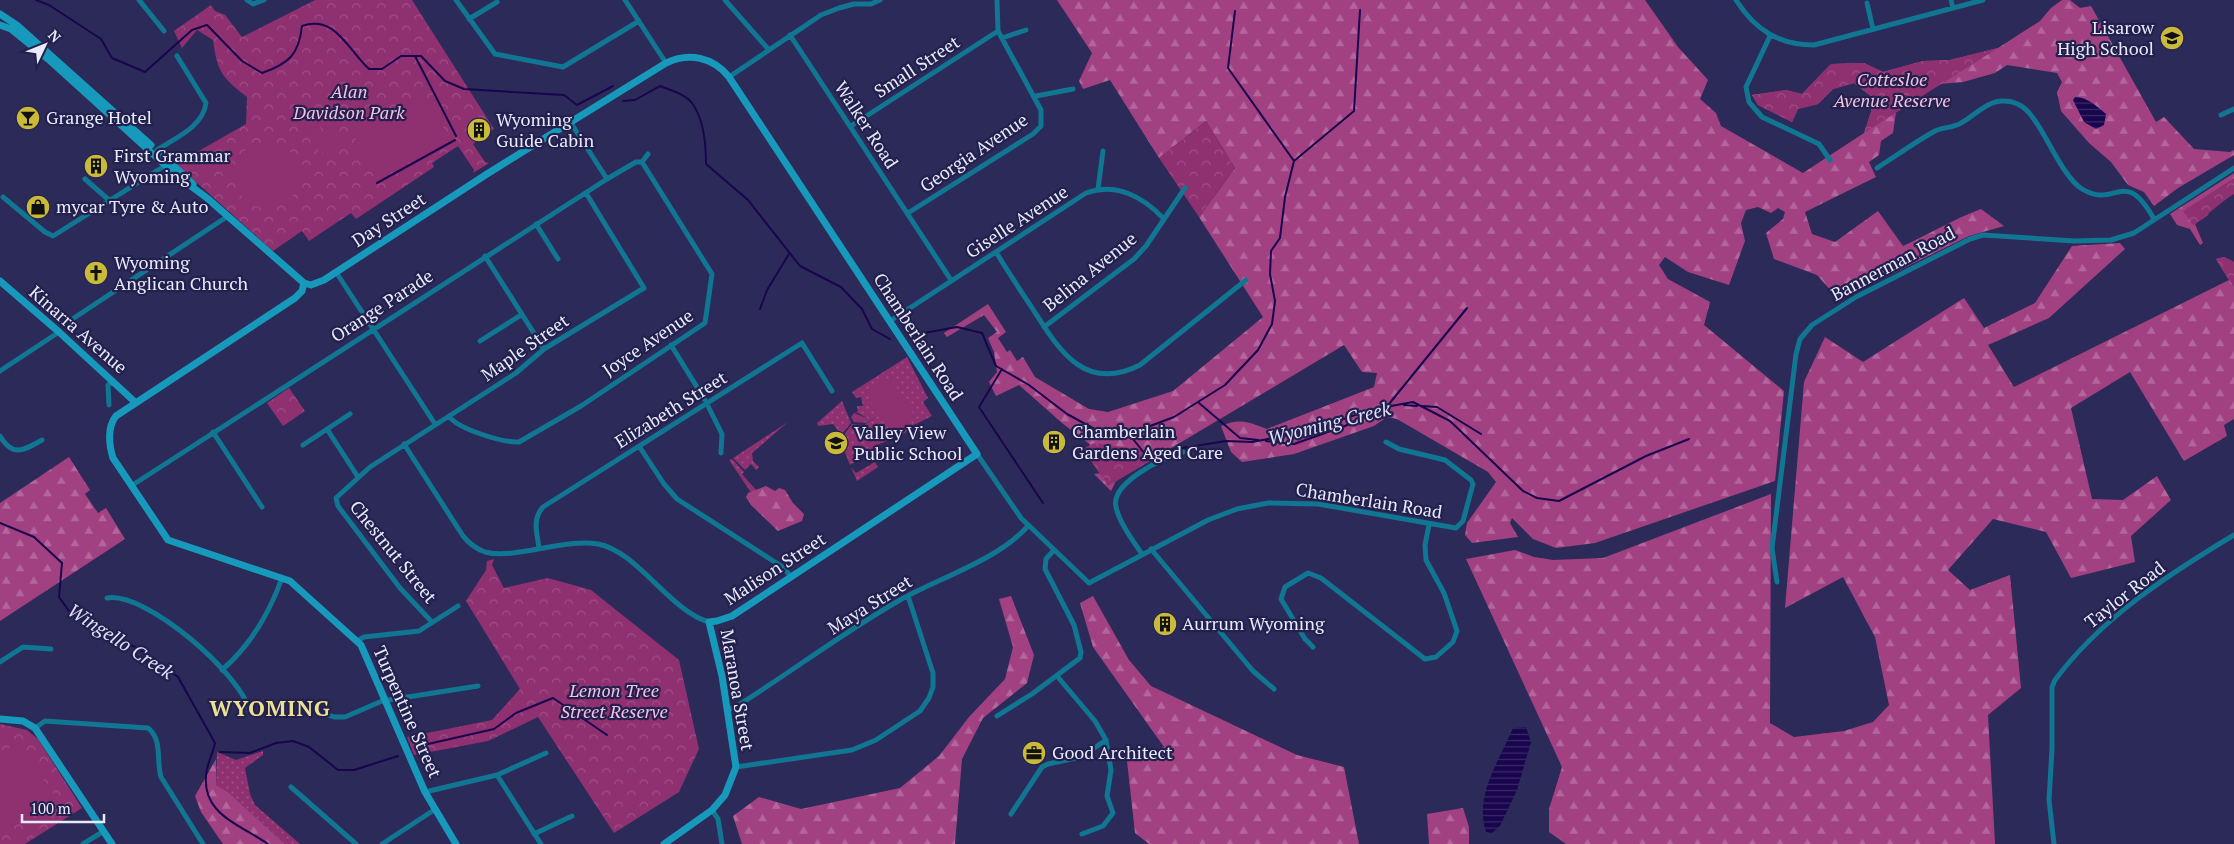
<svg xmlns="http://www.w3.org/2000/svg" width="2234" height="844" viewBox="0 0 2234 844" font-family="'PT Serif',serif">
  <defs>
    <pattern id="grass-dots" width="8" height="8" patternUnits="userSpaceOnUse" patternTransform="scale(1.25)"><rect width="8" height="8" fill="#8f3071"/><path d="M2 2h.1M6 6h.1" fill="none" stroke="#9f4e86" stroke-width="1.8" stroke-linecap="round"/></pattern>
    <pattern id="forest-firs" width="22" height="20" patternUnits="userSpaceOnUse" patternTransform="scale(1.25)"><rect width="22" height="20" fill="#a24182"/><path d="M5 1l3.5 6h-7zM16 11l3.5 6h-7z" fill="#b3669b"/></pattern>
    <pattern id="park-crowns" width="20" height="18" patternUnits="userSpaceOnUse" patternTransform="scale(1.25)"><rect width="20" height="18" fill="#8f3071"/><path d="M2 6a3 3 0 1 1 6 0M12 15a3 3 0 1 1 6 0" fill="none" stroke="#9f4e86"/></pattern>
    <pattern id="water-rules" width="6" height="5" patternUnits="userSpaceOnUse" patternTransform="scale(1.25)"><rect width="6" height="5" fill="#18054e"/><path d="M0 2.5h6" fill="none" stroke="#3a2a68"/></pattern>
  </defs>
  <rect width="100%" height="100%" fill="#2c2a58"/>
  <path fill="url(#grass-dots)" d="M 907,357 L 928,398 L 923,402 L 932,416 L 914,425 L 917,426 L 914,429 L 877,445 L 867,430 L 861,434 L 871,449 L 875,446 L 876,449 L 866,456 L 863,453 L 857,456 L 852,455 L 860,464 L 856,461 L 850,465 L 840,440 L 852,424 L 864,425 L 879,415 L 866,423 L 867,418 L 856,412 L 858,411 L 857,406 L 863,406 L 861,397 L 856,398 L 852,392 Z
    M 842,401 L 851,423 L 841,435 L 833,424 L 818,426 L 817,423 Z
    M 788,422 L 752,453 L 753,461 L 759,467 L 756,470 L 751,464 L 745,470 L 733,458 Z
    M 732,459 L 744,472 L 742,474 L 757,491 L 752,494 L 729,460 Z
    M 875,462 L 878,467 L 857,481 L 851,467 L 856,473 Z
    M 263,751 L 263,755 L 245,768 L 250,794 L 255,805 L 300,844 L 285,844 L 228,792 L 216,785 L 217,752 L 236,760 Z"/>
  <path fill="url(#forest-firs)" d="M 1057,0 L 1645,0 L 1678,47 L 1708,80 L 1700,99 L 1716,113 L 1721,126 L 1803,173 L 1864,133 L 1871,112 L 1872,97 L 1854,83 L 1833,89 L 1818,104 L 1798,109 L 1792,122 L 1758,105 L 1752,95 L 1786,90 L 1802,94 L 1831,64 L 1864,63 L 1883,72 L 1923,61 L 1950,60 L 1998,48 L 2040,21 L 2051,8 L 2062,0 L 2070,0 L 2080,8 L 2091,6 L 2156,122 L 2164,117 L 2194,149 L 2230,152 L 2234,150 L 2234,155 L 2178,188 L 2154,206 L 2144,192 L 2128,185 L 2111,162 L 2089,143 L 2061,111 L 2057,92 L 2062,82 L 2057,73 L 2007,65 L 1995,73 L 1963,82 L 1939,84 L 1896,112 L 1893,133 L 1881,141 L 1879,155 L 1869,162 L 1876,177 L 1805,212 L 1812,234 L 1835,242 L 1878,211 L 1903,246 C 1929,234 1954,219 1981,209 L 2004,226 L 1969,236 L 1839,300 L 1817,275 L 1774,259 L 1766,233 L 1783,219 L 1785,212 L 1778,208 L 1771,213 L 1758,207 L 1746,210 L 1741,223 L 1745,241 L 1729,285 L 1688,272 L 1665,257 L 1659,265 L 1668,279 L 1710,302 L 1704,325 L 1784,391 L 1775,481 L 1595,543 L 1556,548 L 1533,539 L 1512,518 L 1510,523 L 1518,537 L 1472,543 L 1465,535 L 1467,523 L 1496,482 L 1488,472 L 1397,419 L 1387,417 L 1374,426 L 1294,454 L 1242,462 L 1231,452 L 1221,426 C 1240,418 1248,422 1267,429 L 1374,387 L 1377,373 L 1362,372 L 1344,345 L 1116,481 L 1111,491 L 1094,474 L 1113,472 L 1092,446 L 1062,423 L 1019,385 L 996,396 L 989,382 L 997,372 L 994,352 L 988,338 L 997,332 L 984,315 L 947,337 L 944,333 L 988,304 L 1006,332 L 998,338 L 1007,352 L 1010,350 L 1017,361 L 1023,357 L 1035,377 L 1089,409 L 1108,412 L 1173,391 L 1263,317 L 1199,217 L 1235,168 L 1206,121 L 1159,158 L 1110,80 L 1083,89 L 1079,81 L 1092,53 Z
    M 2234,173 L 2234,189 L 2210,207 L 2208,215 L 2195,224 L 2203,243 L 2200,245 L 2190,229 L 2177,225 L 2170,214 Z
    M 2120,243 L 2125,249 L 2049,318 L 1988,345 L 2014,387 L 2229,280 L 2216,259 L 2224,257 L 2234,262 L 2234,419 L 2224,425 L 2227,436 L 2184,461 L 2130,372 L 2071,408 L 2092,499 L 2123,500 L 2157,476 L 2171,500 L 2131,536 L 2135,562 L 2071,578 L 2046,532 L 1993,519 L 1948,570 L 1970,590 L 2010,575 L 2021,688 L 1988,715 L 1995,844 L 1566,844 L 1549,832 L 1549,809 L 1562,767 L 1466,559 L 1515,550 L 1534,557 L 1553,560 L 1603,558 L 1771,494 L 1770,723 L 1794,737 L 1844,731 L 1873,722 L 1889,705 L 1875,637 L 1843,577 L 1785,608 L 1804,382 L 1825,337 L 1863,362 L 1964,298 L 1984,328 L 2035,303 L 2072,246 Z
    M 69,457 L 90,490 L 85,494 L 98,513 L 106,508 L 125,539 L 0,621 L 0,503 Z
    M 766,486 L 775,491 L 779,488 L 785,490 L 793,503 L 804,514 L 802,521 L 778,531 L 751,505 L 746,497 L 748,493 Z
    M 1011,596 L 1034,655 L 1027,683 L 983,718 L 962,759 L 955,844 L 742,844 L 733,816 L 759,797 L 801,809 L 900,788 L 939,756 L 969,717 L 1005,679 L 1013,647 L 999,599 Z
    M 1093,596 L 1129,660 L 1151,686 L 1297,755 L 1344,767 L 1359,844 L 1149,844 L 1135,833 L 1127,761 L 1164,747 L 1093,647 L 1080,603 Z
    M 216,759 L 216,785 L 228,792 L 285,844 L 223,844 L 201,812 L 195,796 Z
    M 1463,808 L 1469,827 L 1469,844 L 1429,844 L 1427,814 Z"/>
  <path fill="url(#park-crowns)" d="M 315,0 L 412,0 L 494,129 L 473,144 L 485,162 L 489,163 L 473,173 L 474,170 L 458,146 L 432,163 L 434,167 L 356,219 L 351,213 L 309,241 L 302,231 L 273,251 L 176,164 L 246,124 L 247,97 C 222,78 217,71 213,40 L 197,30 L 182,48 L 174,31 L 211,5 L 215,11 L 225,15 L 242,37 Z
    M 1998,48 L 1864,133 L 1871,112 L 1873,97 L 1854,83 L 1833,89 L 1818,104 L 1798,109 L 1792,122 L 1758,105 L 1752,95 L 1786,90 L 1802,94 L 1831,64 L 1864,63 L 1883,72 L 1923,61 L 1950,60 Z
    M 1206,121 L 1235,168 L 1199,217 L 1159,158 Z
    M 2234,178 L 2234,194 C 2219,203 2208,215 2193,225 L 2183,211 Z
    M 2224,257 L 2234,262 L 2234,287 L 2216,259 Z
    M 289,388 L 305,411 L 283,426 L 267,403 Z
    M 854,413 L 867,418 L 866,423 L 854,422 L 851,417 Z
    M 1094,443 L 1143,450 L 1150,461 L 1108,486 L 1083,449 Z
    M 494,559 L 492,565 L 504,588 L 548,578 L 591,590 L 679,660 L 699,749 L 679,792 L 614,833 L 538,717 L 488,741 L 414,755 L 407,737 L 492,720 L 520,689 L 466,601 L 486,570 L 487,561 Z
    M 0,724 L 27,730 L 38,739 L 82,808 L 25,844 L 0,844 Z"/>
  <path fill="#8f3071" d="M 424,94 L 450,139 L 378,179 L 353,134 Z
    M 315,120 L 322,130 L 311,137 L 304,127 Z
    M 332,134 L 337,143 L 321,154 L 315,145 Z
    M234 175a33 33 0 1 1 66 0a33 33 0 1 1-66 0Z
    M 890,377 L 916,418 L 892,433 L 865,392 Z
    M 867,430 L 877,445 L 871,449 L 861,434 Z
    M 18,743 L 57,799 L 0,834 L 0,753 Z"/>
  <path fill="url(#water-rules)" d="M 2075,97 C 2086,96 2098,107 2106,114 L 2104,125 L 2096,129 L 2084,122 L 2073,100 Z
    M 1526,727 L 1531,742 L 1517,790 L 1500,826 L 1492,833 L 1486,832 C 1474,796 1499,761 1513,728 Z"/>
  <g fill="none" stroke-linecap="round" stroke-linejoin="round">
    <path stroke="#18054e" stroke-width="2" d="M 36,0 L 49,5 L 101,39 L 112,58 L 145,72 L 192,30 L 207,25 L 242,61 L 262,73 C 288,64 299,55 302,26 C 335,14 348,50 369,69 L 382,69 L 401,56 L 421,56 L 445,81 L 464,89 L 564,95 L 577,105 L 613,86
      M 1235,11 L 1228,68 L 1294,161
      M 415,56 L 456,136
      M 623,101 L 635,100 L 660,86 C 670,90 685,94 692,103 C 704,119 706,144 706,164 L 748,200 L 800,266 L 841,287 L 862,309 L 872,329 L 890,339
      M 1294,161 L 1354,111 L 1360,10
      M 377,183 L 455,140
      M 760,309 L 767,290 L 789,254
      M 913,335 L 957,327 L 982,333 L 996,366 L 1029,385 L 1067,414 L 1100,432 L 1129,434 L 1145,454 L 1226,441 L 1252,442 L 1310,431 L 1369,410 L 1413,402 L 1450,421 L 1523,491 L 1537,498 L 1559,501 L 1646,456 L 1689,439
      M 1002,369 L 979,407 L 1043,503
      M 1199,403 L 1240,438 L 1258,440
      M 1404,405 L 1417,406
      M 1422,406 L 1437,407 L 1481,434
      M 1383,407 L 1389,404 L 1467,308
      M 1129,434 L 1174,417 L 1225,385 L 1258,350 L 1272,324 L 1275,301 L 1270,274 L 1271,251 L 1280,238 L 1285,197 L 1294,161
      M 1266,441 L 1294,444 L 1345,426 L 1378,409
      M 0,523 L 34,537 L 62,563 L 59,597 L 69,611 L 144,652 L 178,677 L 215,743 C 213,752 209,760 207,769 C 198,813 239,824 268,844
      M 415,747 L 494,729 L 516,713 L 553,698 L 607,735
      M 220,752 L 250,753 L 276,743 L 293,741 L 309,747 L 338,770 L 354,770 L 398,756"/>
    <path stroke="#107692" stroke-width="5" d="M 139,0 L 164,31
      M 247,0 L 253,4 L 264,0
      M 456,0 L 495,54 L 563,67 L 639,21
      M 625,0 L 666,63
      M 725,0 L 769,50
      M 1736,0 C 1755,30 1779,45 1814,45 L 1983,0
      M 1951,0 L 1953,8
      M 1867,3 L 1873,29
      M 469,19 L 497,2
      M 790,35 L 951,280
      M 1770,36 L 1746,87 L 1749,102 L 1762,117 L 1819,144 L 1830,160
      M 1002,38 L 1026,30
      M 729,77 L 821,15 L 839,8 L 854,4 L 871,4 L 880,0
      M 1036,96 L 1073,89
      M 2221,115 L 2234,109
      M 571,123 L 607,179
      M 851,126 L 998,31
      M 157,150 C 175,138 203,127 206,103 L 177,56
      M 1877,168 C 1896,156 1915,142 1935,131 C 1943,127 1953,128 1961,123 C 1974,116 1988,100 2004,101 C 2023,101 2032,115 2041,130 C 2051,146 2066,179 2082,189 C 2117,210 2123,165 2154,219
      M 85,179 L 109,200
      M 1098,189 L 1103,151
      M 3,197 L 45,232 L 53,236 L 166,165
      M 908,213 L 1033,134 L 1041,126 L 1041,110 L 998,31 L 997,0
      M 536,224 L 558,259
      M 996,252 C 1008,272 1021,291 1034,311 C 1059,350 1085,393 1140,365 L 1246,280
      M 485,256 L 544,349
      M 336,272 L 435,424
      M 74,318 L 228,216
      M 890,321 L 1086,193 C 1116,182 1143,197 1163,218
      M 1044,327 L 1134,259 L 1146,246 L 1185,188
      M 480,341 L 521,315
      M 671,345 L 705,400 L 722,434 L 721,453
      M 0,371 L 59,332
      M 109,405 L 108,385 L 114,382
      M 449,416 C 457,429 504,443 519,442 L 581,406 L 705,323 L 712,274 L 642,162
      M 327,429 L 358,477
      M 213,432 L 262,507
      M 0,436 C 13,458 24,450 42,440
      M 404,444 L 463,536 C 469,543 476,549 485,552 C 514,560 564,538 598,544 C 637,551 670,611 709,622
      M 303,445 L 350,414
      M 639,446 L 664,484 L 677,499 L 781,566 L 791,576
      M 977,454 L 1021,518 L 1089,583 L 1208,520 L 1237,509 L 1268,503 L 1318,504 L 1456,528 L 1463,521 L 1473,484 L 1471,480 L 1445,460 L 1399,449 L 1386,442
      M 131,486 L 607,179 L 636,162 L 642,162 L 648,154
      M 539,548 C 537,533 532,519 543,507 L 802,343 L 832,391
      M 1151,549 L 1253,671 L 1274,689
      M 1142,554 C 1133,541 1119,522 1116,507 C 1110,483 1164,457 1183,452
      M 1777,582 L 1772,548 L 1796,354 L 1800,339 L 1812,325 L 1856,297 L 1970,239 L 1983,235 L 2074,241 L 2111,240 L 2134,233 L 2234,168
      M 107,598 C 146,591 242,675 250,712
      M 431,621 L 400,588 L 338,506 L 336,498 L 370,467 L 516,373 L 544,349 L 644,288 L 586,193
      M 357,641 L 364,637 L 419,631 L 458,606
      M 1313,647 L 1305,639 L 1281,599 L 1285,587 L 1308,573 L 1321,578 L 1425,659 L 1436,657 L 1453,642 L 1457,631 L 1444,593 L 1426,560 L 1425,545 L 1429,525
      M 0,662 L 23,647 L 51,649
      M 222,670 C 250,646 269,614 282,578
      M 1057,676 L 1095,721 L 1106,740 L 1111,770 L 1107,796 L 1113,813 L 1103,826 L 1082,834
      M 727,710 L 737,706 C 791,672 844,632 900,600 C 939,578 998,560 1028,526
      M 325,714 L 334,717 L 345,717 L 382,701 L 478,686
      M 997,716 L 1032,694 L 1080,658 L 1081,652 L 1074,625 L 1045,569 L 1046,559 L 1054,550
      M 35,728 L 45,721 L 148,728 C 163,740 156,761 161,777 L 203,844
      M 736,767 L 852,750 L 876,740 L 920,711 L 929,698 L 933,687 L 933,673 L 908,596
      M 497,775 L 541,844
      M 291,787 L 356,844
      M 425,792 L 497,775 L 546,753
      M 712,810 L 718,819 L 722,844
      M 1011,814 L 1042,767 L 1048,764 L 1081,757 L 1106,740
      M 534,834 L 572,816
      M 83,844 L 104,831
      M 382,844 L 434,810
      M 2054,844 L 2049,800 L 2052,749 L 2052,687 L 2055,680 C 2101,618 2169,574 2234,535"/>
    <path stroke="#1799bc" stroke-width="7" d="M 0,14 L 18,26 L 151,145
      M 0,25 L 11,29 L 48,59 L 176,175 L 207,198 L 304,283
      M 161,154 L 193,184
      M 0,281 L 59,332 L 136,403
      M 0,719 L 23,721 L 35,728 L 112,844
      M 456,844 L 425,792 L 361,645 L 290,581 L 168,540 L 113,458 C 109,445 107,427 116,416 L 295,298 L 302,291 L 304,283 L 311,285 L 324,280 L 487,174 L 666,63 C 689,52 713,57 729,77 L 977,454 L 732,616 L 717,621 L 709,622 L 722,676 L 736,767 L 725,795 L 712,810 L 664,844"/>
  </g>
  <defs>
    <g id="school-disc" transform="scale(1.25)"><circle r="9.5" fill="#c9ba3a" stroke="#23204d"/><path d="M0-5L7-2L0 1L-7-2ZM-4 1L0 2.5L4 1V4Q0 6-4 4Z" fill="#111"/></g>
    <g id="bar-disc" transform="scale(1.25)"><circle r="9.5" fill="#c9ba3a" stroke="#23204d"/><path d="M-6-5H6L.8 .8V4.5H3.5V6h-7V4.5H-.8V.8Z" fill="#111"/></g>
    <g id="building-disc" transform="scale(1.25)"><circle r="9.5" fill="#c9ba3a" stroke="#23204d"/><path d="M-4-6H4V6H1V3H-1V6H-4ZM-2.5-4.3h1.7v1.8h-1.7ZM.8-4.3h1.7v1.8H.8ZM-2.5-1h1.7V.8h-1.7ZM.8-1h1.7V.8H.8Z" fill="#111"/></g>
    <g id="shop-disc" transform="scale(1.25)"><circle r="9.5" fill="#c9ba3a" stroke="#23204d"/><path d="M-5-2.5h2.3a2.7 3.5 0 0 1 5.4 0H5L5.5 6h-11ZM-1.5-2.5h3a1.5 2.3 0 0 0-3 0Z" fill="#111"/></g>
    <g id="church-disc" transform="scale(1.25)"><circle r="9.5" fill="#c9ba3a" stroke="#23204d"/><path d="M-1.2-6h2.4v3.5h3.3v2.4h-3.3V6h-2.4V-.1h-3.3v-2.4h3.3Z" fill="#111"/></g>
    <g id="office-disc" transform="scale(1.25)"><circle r="9.5" fill="#c9ba3a" stroke="#23204d"/><path d="M-6-3h4V-5.5h4V-3h4V5H-6ZM-1-4.5V-3h2v-1.5ZM-6 0V1H6V0Z" fill="#111"/></g>
  </defs>
  <g fill-rule="evenodd">
    <use href="#school-disc" x="2172" y="38"/>
    <use href="#bar-disc" x="28" y="118"/>
    <use href="#building-disc" x="479" y="130"/>
    <use href="#building-disc" x="96" y="166"/>
    <use href="#shop-disc" x="38" y="207"/>
    <use href="#church-disc" x="96" y="273"/>
    <use href="#building-disc" x="1054" y="442"/>
    <use href="#school-disc" x="836" y="443"/>
    <use href="#building-disc" x="1165" y="624"/>
    <use href="#office-disc" x="1034" y="753"/>
  </g>
  <g text-anchor="middle" stroke-width="4.5" stroke-linejoin="round" paint-order="stroke">
    <g font-size="18" fill="#e8eafb" stroke="#23204d" text-anchor="start">
      <text x="2154" y="34" text-anchor="end">Lisarow<tspan x="2154" dy="21">High School</tspan></text>
      <text x="46" y="124">Grange Hotel</text>
      <text x="496" y="126">Wyoming<tspan x="496" dy="21">Guide Cabin</tspan></text>
      <text x="114" y="162">First Grammar<tspan x="114" dy="21">Wyoming</tspan></text>
      <text x="56" y="213">mycar Tyre &amp; Auto</text>
      <text x="114" y="269">Wyoming<tspan x="114" dy="21">Anglican Church</tspan></text>
      <text x="1072" y="438">Chamberlain<tspan x="1072" dy="21">Gardens Aged Care</tspan></text>
      <text x="854" y="439">Valley View<tspan x="854" dy="21">Public School</tspan></text>
      <text x="1182" y="630">Aurrum Wyoming</text>
      <text x="1052" y="759">Good Architect</text>
    </g>
    <g font-size="18" fill="#e8eafb" stroke="#23204d">
      <text transform="translate(917 67) rotate(-33)" y="6">Small Street</text>
      <text transform="translate(866 125) rotate(57)" y="6">Walker Road</text>
      <text transform="translate(974 153) rotate(-34)" y="6">Georgia Avenue</text>
      <text transform="translate(389 220) rotate(-33)" y="6">Day Street</text>
      <text transform="translate(1017 222) rotate(-33)" y="6">Giselle Avenue</text>
      <text transform="translate(1893 264) rotate(-28)" y="6">Bannerman Road</text>
      <text transform="translate(1090 272) rotate(-39)" y="6">Belina Avenue</text>
      <text transform="translate(382 306) rotate(-33)" y="6">Orange Parade</text>
      <text transform="translate(78 330) rotate(41)" y="6">Kinarra Avenue</text>
      <text transform="translate(918 337) rotate(57)" y="6">Chamberlain Road</text>
      <text transform="translate(648 343) rotate(-34)" y="6">Joyce Avenue</text>
      <text transform="translate(525 348) rotate(-35)" y="6">Maple Street</text>
      <text transform="translate(671 410) rotate(-32)" y="6">Elizabeth Street</text>
      <text transform="translate(1369 501) rotate(9)" y="6">Chamberlain Road</text>
      <text transform="translate(393 552) rotate(51)" y="6">Chestnut Street</text>
      <text transform="translate(775 569) rotate(-33)" y="6">Malison Street</text>
      <text transform="translate(2125 595) rotate(-38)" y="6">Taylor Road</text>
      <text transform="translate(870 605) rotate(-32)" y="6">Maya Street</text>
      <text transform="translate(737 690) rotate(80)" y="6">Maranoa Street</text>
      <text transform="translate(407 712) rotate(66)" y="6">Turpentine Street</text>
    </g>
    <g font-size="18" font-style="italic" fill="#f5c1e0" stroke="#23204d">
      <text x="1892" y="86">Cottesloe<tspan x="1892" dy="21">Avenue Reserve</tspan></text>
      <text x="349" y="98">Alan<tspan x="349" dy="21">Davidson Park</tspan></text>
      <text x="614" y="697">Lemon Tree<tspan x="614" dy="21">Street Reserve</tspan></text>
    </g>
    <g font-size="19" font-style="italic" fill="#dfe1fb" stroke="#23204d">
      <text transform="translate(1329 423) rotate(-14)" y="7">Wyoming Creek</text>
      <text transform="translate(121 641) rotate(33)" y="7">Wingello Creek</text>
    </g>
    <g font-size="22" font-weight="bold" letter-spacing="1" fill="#eae192" stroke="#23204d">
      <text x="270" y="716">WYOMING</text>
    </g>
  </g>
  <g transform="translate(45 45) rotate(47)" stroke="#23204d" stroke-width="4" paint-order="stroke">
  <path d="M0-4L9 19L0 12L-9 19Z" fill="#e8eafb"/>
  <text y="-8" font-size="14" font-weight="bold" text-anchor="middle" fill="#e8eafb">N</text>
  </g>
  <path d="M22 814v8h82v-8" fill="none" stroke="#e8eafb" stroke-width="2.5"/>
  <text x="30" y="814" font-size="15" fill="#e8eafb" stroke="#23204d" stroke-width="4" paint-order="stroke">100 m</text>
</svg>
